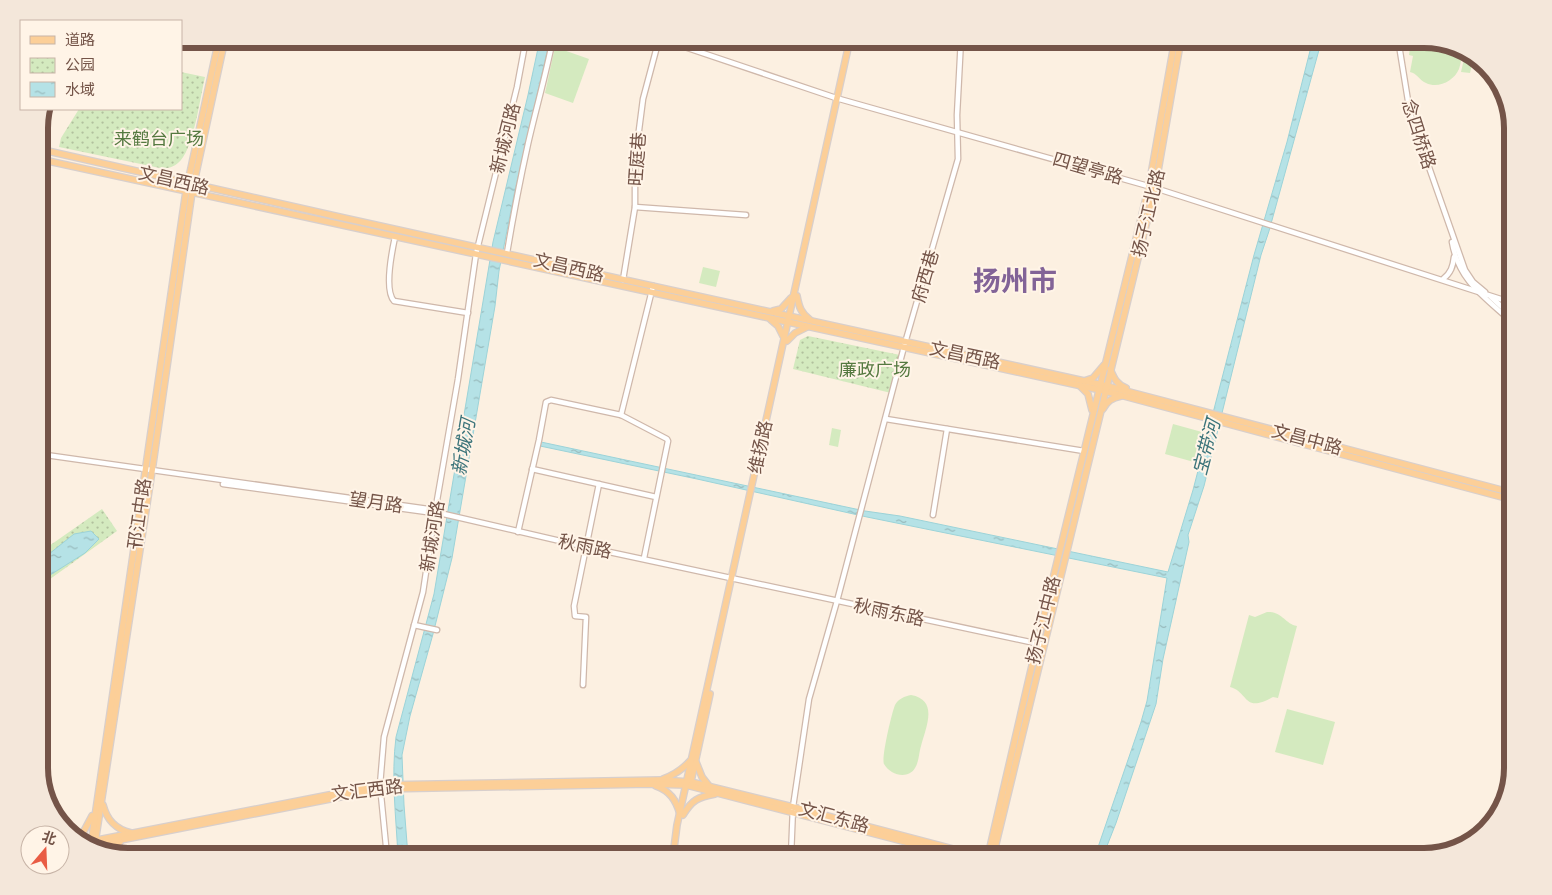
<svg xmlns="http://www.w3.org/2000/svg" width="1552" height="895" font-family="'Archivo Narrow','Noto Sans SC',sans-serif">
	<defs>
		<pattern id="park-dots" width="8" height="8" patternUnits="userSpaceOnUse" patternTransform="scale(1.25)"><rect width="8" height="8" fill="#d4eabf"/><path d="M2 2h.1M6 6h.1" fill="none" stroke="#b1c09d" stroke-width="1.8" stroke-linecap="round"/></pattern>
		<pattern id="water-ripples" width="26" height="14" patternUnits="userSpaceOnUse" patternTransform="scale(1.25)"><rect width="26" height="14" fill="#b5e2e6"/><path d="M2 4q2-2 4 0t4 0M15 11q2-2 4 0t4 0" fill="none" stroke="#98babc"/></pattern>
	</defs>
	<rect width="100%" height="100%" fill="#fcf0e1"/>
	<g fill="#d4eabf">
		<path d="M1411,39H1424L1463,49C1462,55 1461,63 1459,69C1454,81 1438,89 1426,83C1419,80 1417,73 1410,72L1413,56L1409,55Z"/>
		<polygon points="555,47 589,59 573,103 545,93"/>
		<polygon points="1466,50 1474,55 1470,73 1461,72"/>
		<polygon points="703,267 720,271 716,287 699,283"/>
		<polygon points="1173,424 1202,432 1194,462 1165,454"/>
		<polygon points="832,428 841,430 838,447 829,445"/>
		<path d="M1267,612C1282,611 1285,624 1297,626L1278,698L1273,697C1243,714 1249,692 1230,687L1249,615L1255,617Z"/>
		<path d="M911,695C939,700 926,727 921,746C919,752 919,762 915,768C908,780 890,775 884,764C881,758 892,712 895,705C898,699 905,696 911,695Z"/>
		<polygon points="1287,709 1335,722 1323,765 1275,752"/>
	</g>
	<g fill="url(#park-dots)">
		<path d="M181,72L205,77C200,98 194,145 181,160C175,167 168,169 160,168L59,147L61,138L79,109H181Z"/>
		<polygon points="808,336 900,355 891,393 793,369 800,340"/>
		<polygon points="102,509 117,531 39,587 39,553"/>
	</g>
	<g fill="url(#water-ripples)" stroke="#9cd3d8">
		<path d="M540,39H550L514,195L499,271L495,306L452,558L433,634L410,716L402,755L404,805L408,856H398C396,817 391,776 396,737L434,594L493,242L528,95Z"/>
		<polygon points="1313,39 1322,39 1269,231 1261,255 1204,486 1188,535 1189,542 1163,659 1156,704 1116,823 1103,856 1095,856 1141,722 1147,701 1167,578 867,517 697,479 540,446 541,442 865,511 900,516 1168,572 1193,490 1254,255 1287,142"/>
		<polygon points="91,531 99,539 85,553 39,582 39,562 74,534"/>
	</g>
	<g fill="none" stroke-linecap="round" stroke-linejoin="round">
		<g stroke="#cfb8ab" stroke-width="7">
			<g id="minor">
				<polyline points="661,39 836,98 1155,188 1513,303"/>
				<polyline points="1398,39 1410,113 1465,270 1473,282 1485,292"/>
				<polyline points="635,207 746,215"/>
				<path d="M395,237C392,251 384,290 394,301L468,313"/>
				<path d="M1452,242C1459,282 1485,297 1513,323"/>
				<path d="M507,253C513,217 520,180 528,144C536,109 546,74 553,39"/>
				<path d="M1443,279C1451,273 1453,266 1454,257"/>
				<polyline points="623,280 635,207 635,161 643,99 659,39"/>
				<polyline points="1491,297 1513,317"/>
				<polyline points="621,415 653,286"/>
				<polyline points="886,419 1084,451"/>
				<polyline points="39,454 428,509 435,512 586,547 1044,645"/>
				<polyline points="532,469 656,497"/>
				<polyline points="223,484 434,513"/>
				<polyline points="933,515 947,429"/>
				<polyline points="518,532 539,440 546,402 551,400 621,415 667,439 668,441 644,558"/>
				<polyline points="414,625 437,630"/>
				<polyline points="583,685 586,617 575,616 574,606 599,484"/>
				<polyline points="1501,812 1513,750"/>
				<polyline points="387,856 380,785 384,737 423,592 435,512 458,379 476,254 517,87 526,39"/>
				<polyline points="791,856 793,807 809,699 837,601 905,343 958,159 957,115 961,39"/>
				<polyline points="918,856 920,845"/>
			</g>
		</g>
		<g stroke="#d8cfcc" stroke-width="8">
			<g id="major">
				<polyline points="39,149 344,218 1107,386 1513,493"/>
				<polyline points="39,159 1105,391 1513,500"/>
				<path d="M797,296C799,307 801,313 810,320"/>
				<polyline points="773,311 781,309 791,298"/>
				<polyline points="771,320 778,326 783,336"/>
				<polyline points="787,341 795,333 807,327"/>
				<path d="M1110,369C1114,378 1116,384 1126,388"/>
				<polyline points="1084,381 1093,378 1104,365"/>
				<polyline points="1081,387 1088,394 1092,410"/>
				<path d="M1103,409C1107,401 1112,398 1121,396"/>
				<polyline points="696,762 702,777 709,786"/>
				<path d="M663,779C674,775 682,770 690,761"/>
				<path d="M656,786C670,791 676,800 680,814"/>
				<polyline points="690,786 710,694"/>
				<path d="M103,805C107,820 115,829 131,833"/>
				<path d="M683,815C692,800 698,797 715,794"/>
				<polyline points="77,838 84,831 92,816"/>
				<polyline points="82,843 380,785 660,780 691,782 793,807 980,856"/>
				<polyline points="95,843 152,471 192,192 225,39"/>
				<polyline points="91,844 186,191 219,39"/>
				<polyline points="90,846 381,789 649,784 686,785 960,856"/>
				<polyline points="108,851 120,842"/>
				<polyline points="673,856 677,825 850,39"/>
				<polyline points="988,856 1037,644 1149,186 1175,39"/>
				<polyline points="993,856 1155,188 1181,39"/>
			</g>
		</g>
		<use href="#minor" stroke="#fff" stroke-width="4.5"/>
		<use href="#major" stroke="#fccf98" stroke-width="5.5"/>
	</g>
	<g text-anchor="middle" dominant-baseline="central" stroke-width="4" stroke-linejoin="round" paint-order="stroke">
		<g font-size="18" fill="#745448" stroke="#fff4e7">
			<text transform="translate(1419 134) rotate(72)">念四桥路</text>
			<text transform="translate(505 138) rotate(-76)">新城河路</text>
			<text transform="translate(637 159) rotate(-86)">旺庭巷</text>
			<text transform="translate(1088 168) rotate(16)">四望亭路</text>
			<text transform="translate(174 180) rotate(13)">文昌西路</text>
			<text transform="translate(1148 213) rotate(-77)">扬子江北路</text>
			<text transform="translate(569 267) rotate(13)">文昌西路</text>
			<text transform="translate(925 276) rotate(-74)">府西巷</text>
			<text transform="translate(965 355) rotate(12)">文昌西路</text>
			<text transform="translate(1307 439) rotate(15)">文昌中路</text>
			<text transform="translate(760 447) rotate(-78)">维扬路</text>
			<text transform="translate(376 502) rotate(8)">望月路</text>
			<text transform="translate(139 514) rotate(-82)">邗江中路</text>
			<text transform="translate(432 536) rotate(-81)">新城河路</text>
			<text transform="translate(585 546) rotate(12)">秋雨路</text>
			<text transform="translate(889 612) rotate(12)">秋雨东路</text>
			<text transform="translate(1043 620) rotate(-76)">扬子江中路</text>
			<text transform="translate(367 790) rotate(-7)">文汇西路</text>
			<text transform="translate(834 817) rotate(15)">文汇东路</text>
		</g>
		<g font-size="18" fill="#557940" stroke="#fff4e7">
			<text x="159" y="138">来鹤台广场</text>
			<text x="875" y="369">廉政广场</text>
		</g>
		<g font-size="19" font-style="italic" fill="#3c747a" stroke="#fff4e7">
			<text transform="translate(463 447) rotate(-80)">新城河</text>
			<text transform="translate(1206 447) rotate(-75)">宝带河</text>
		</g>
		<g font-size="28" font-weight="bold" fill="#826397" stroke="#fff4e7">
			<text x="1015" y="281">扬州市</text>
		</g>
	</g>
	<path d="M0 0H1552V895H0ZM128 48H1424A80 80 0 0 1 1504 128V768A80 80 0 0 1 1424 848H128A80 80 0 0 1 48 768V128A80 80 0 0 1 128 48Z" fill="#f4e7da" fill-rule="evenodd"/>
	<path fill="none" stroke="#745448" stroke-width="6" d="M128 48H1424A80 80 0 0 1 1504 128V768A80 80 0 0 1 1424 848H128A80 80 0 0 1 48 768V128A80 80 0 0 1 128 48Z"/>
	<rect x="20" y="20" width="162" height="90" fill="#fff4e7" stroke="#c7b4a7"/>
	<rect x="30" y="36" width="25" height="8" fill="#fccf98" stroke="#c7b4a7"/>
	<text x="65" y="45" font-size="15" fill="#745448">道路</text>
	<rect x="30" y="58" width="25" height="15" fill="url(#park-dots)" stroke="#c7b4a7"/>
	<text x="65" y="70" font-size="15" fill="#745448">公园</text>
	<rect x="30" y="82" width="25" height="15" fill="url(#water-ripples)" stroke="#c7b4a7"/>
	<text x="65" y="95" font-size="15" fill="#745448">水域</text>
	<g transform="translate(45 850) rotate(19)"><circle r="24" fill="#fff4e7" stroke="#c7b4a7"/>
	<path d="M0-4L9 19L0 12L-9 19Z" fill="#e95c44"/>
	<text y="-8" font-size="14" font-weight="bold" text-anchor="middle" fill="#745448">北</text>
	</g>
</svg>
